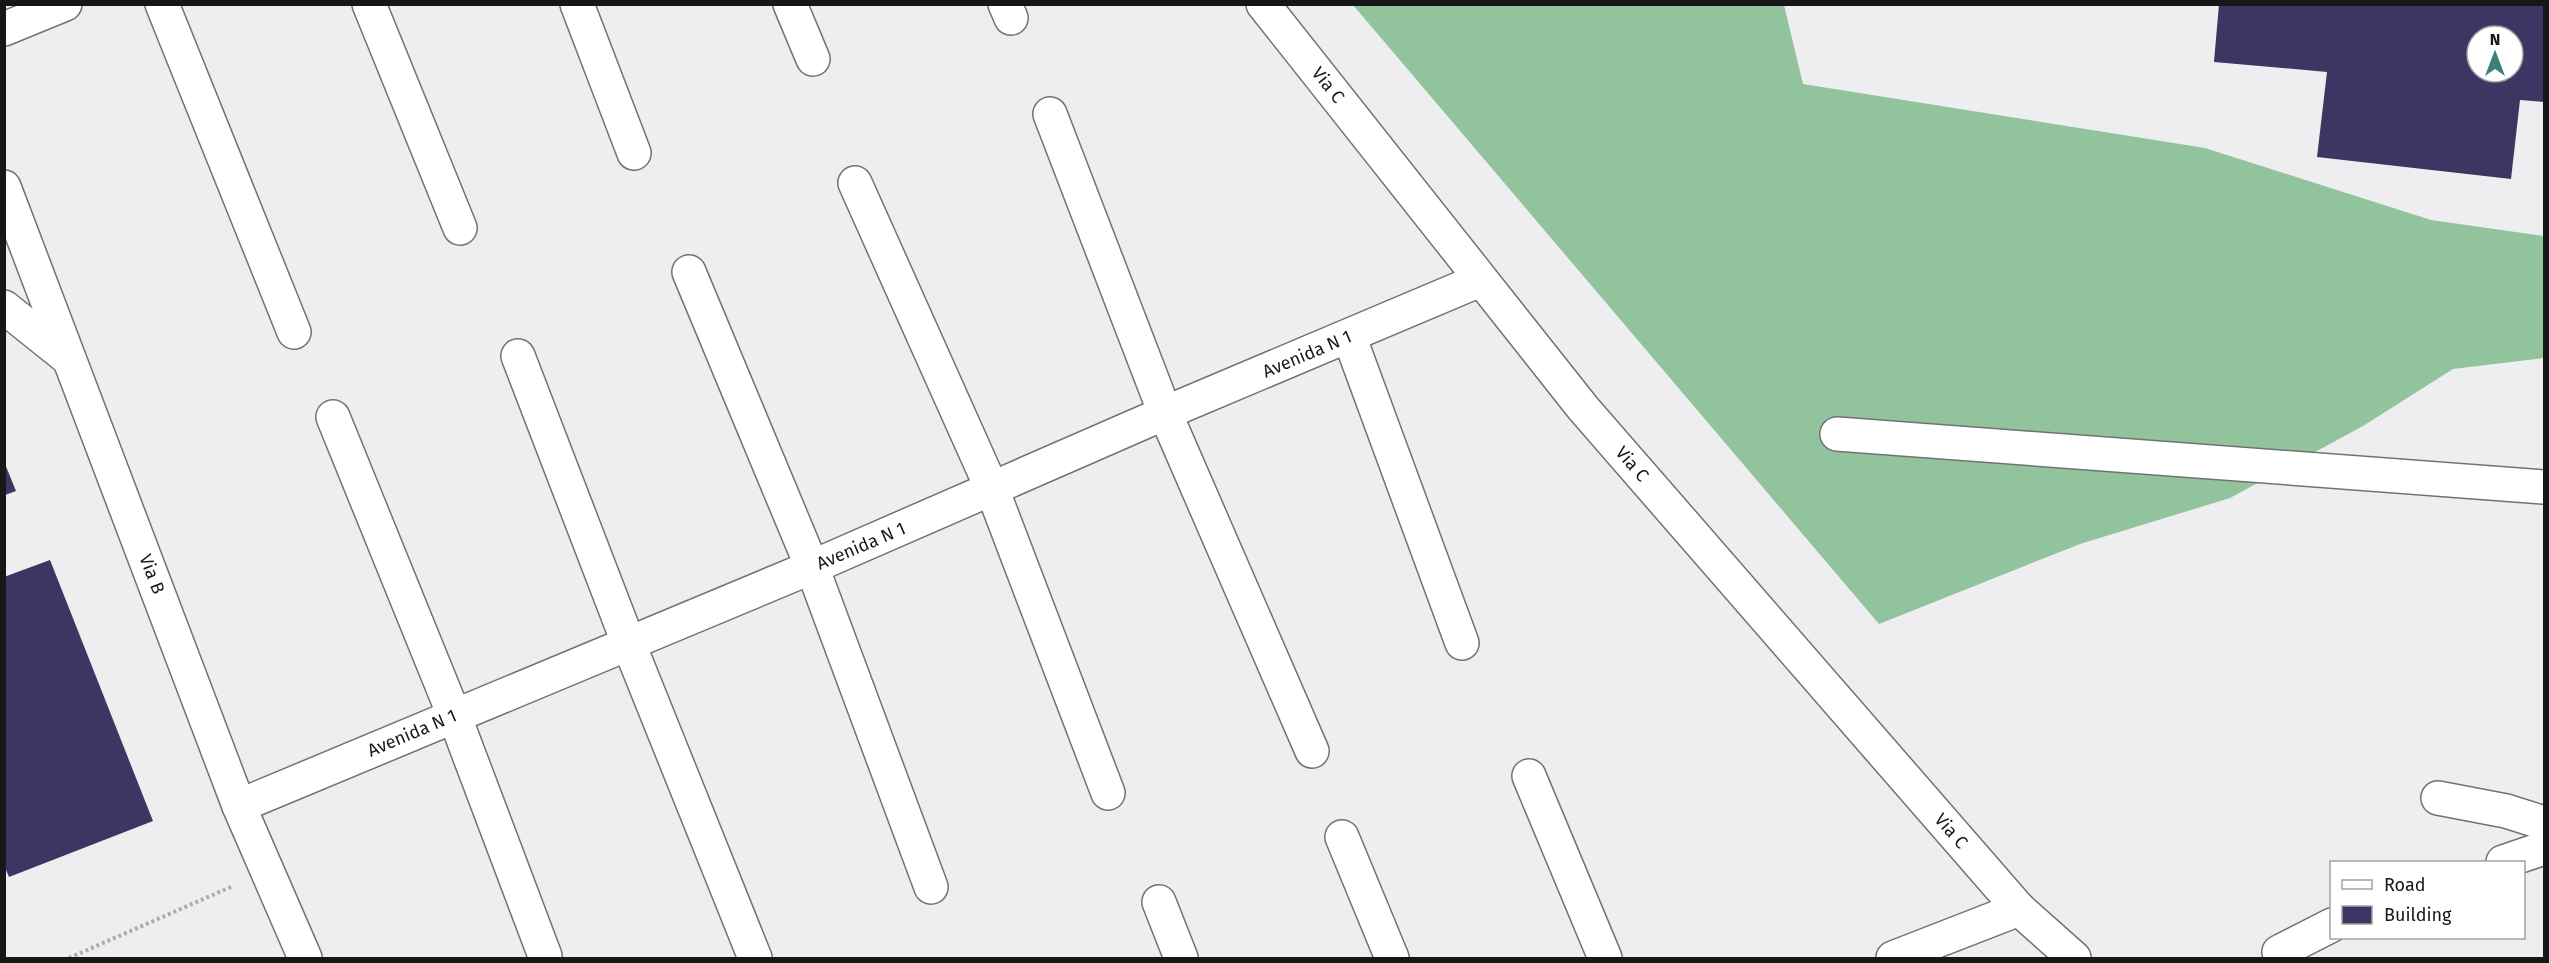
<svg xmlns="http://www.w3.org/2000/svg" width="2549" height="963" font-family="'Fira Sans',sans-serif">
	<rect width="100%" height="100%" fill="#eeeef0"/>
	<polygon fill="#91c39c" points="1353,5 1784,5 1803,84 2205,148 2431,220 2544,236 2544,358 2453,369 2363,426 2230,498 2080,544 1879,624"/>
	<g fill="#3d3662" fill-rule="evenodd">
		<path d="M2219,4H2544V102L2520,100L2511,179L2317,157L2327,72L2214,62ZM2477,36H2513V72H2477Z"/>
		<polygon points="5,464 16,491 5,495"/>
		<polygon points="50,560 153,821 9,877 4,865 4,577"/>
	</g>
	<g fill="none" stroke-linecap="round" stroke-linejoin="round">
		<g stroke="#727273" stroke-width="36">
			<g id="minor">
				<polyline points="162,4 294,332"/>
				<polyline points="369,4 460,228"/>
				<polyline points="577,4 634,153"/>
				<polyline points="790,4 813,59"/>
				<polyline points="1005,4 1011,18"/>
				<polyline points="1263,4 1583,408 2019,909 2074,958"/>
				<polyline points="4,29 65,4"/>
				<polyline points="1050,114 1165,413 1312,751"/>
				<polyline points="855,183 992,489 1108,793"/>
				<polyline points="4,187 239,806 305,958"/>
				<polyline points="689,272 812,567 931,887"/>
				<polyline points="4,307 69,359"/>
				<polyline points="1349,336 1462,643"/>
				<polyline points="518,356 628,642 755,958"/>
				<polyline points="333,417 454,715 545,956"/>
				<polyline points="1837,434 2544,487"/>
				<polyline points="1529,776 1605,958"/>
				<polyline points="2438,798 2506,811 2544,823"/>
				<polyline points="239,806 812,567 1165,413 1480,280"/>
				<polyline points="1342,837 1392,958"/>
				<polyline points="2503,862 2544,848"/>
				<polyline points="1159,902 1181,958"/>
				<polyline points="2279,952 2332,925"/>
				<polyline points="1893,958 2019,909"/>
			</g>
		</g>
		<polyline stroke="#acacae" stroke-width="4" stroke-dasharray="3 3" stroke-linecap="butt" points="69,958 233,886"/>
		<use href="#minor" stroke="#fff" stroke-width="33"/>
	</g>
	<g text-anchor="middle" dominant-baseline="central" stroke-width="6" stroke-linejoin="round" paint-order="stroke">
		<g font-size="18" fill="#171717" stroke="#fff">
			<text transform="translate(1328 85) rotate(51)">Via C</text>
			<text transform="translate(1307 354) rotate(-23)">Avenida N 1</text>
			<text transform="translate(1632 464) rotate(49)">Via C</text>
			<text transform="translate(861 546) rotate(-23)">Avenida N 1</text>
			<text transform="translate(152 574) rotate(69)">Via B</text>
			<text transform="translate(412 733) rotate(-23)">Avenida N 1</text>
			<text transform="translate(1951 831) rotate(49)">Via C</text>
		</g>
	</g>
	<rect width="2549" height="963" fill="none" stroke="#171717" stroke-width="12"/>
	<rect x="2330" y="861" width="195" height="78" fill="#ffffff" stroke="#a2a2a2" stroke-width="1.5"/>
	<rect x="2342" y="880" width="30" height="9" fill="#ffffff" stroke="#a2a2a2" stroke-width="1.5"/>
	<text x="2384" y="891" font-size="18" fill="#171717">Road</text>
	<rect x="2342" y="906" width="30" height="18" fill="#3d3662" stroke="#a2a2a2" stroke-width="1.5"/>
	<text x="2384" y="921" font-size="18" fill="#171717">Building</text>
	<g transform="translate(2495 54)"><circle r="28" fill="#ffffff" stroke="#a2a2a2" stroke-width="1.5"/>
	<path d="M0-4.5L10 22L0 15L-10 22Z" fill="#3b8076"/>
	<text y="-9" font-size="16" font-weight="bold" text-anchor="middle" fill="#171717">N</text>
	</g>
</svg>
